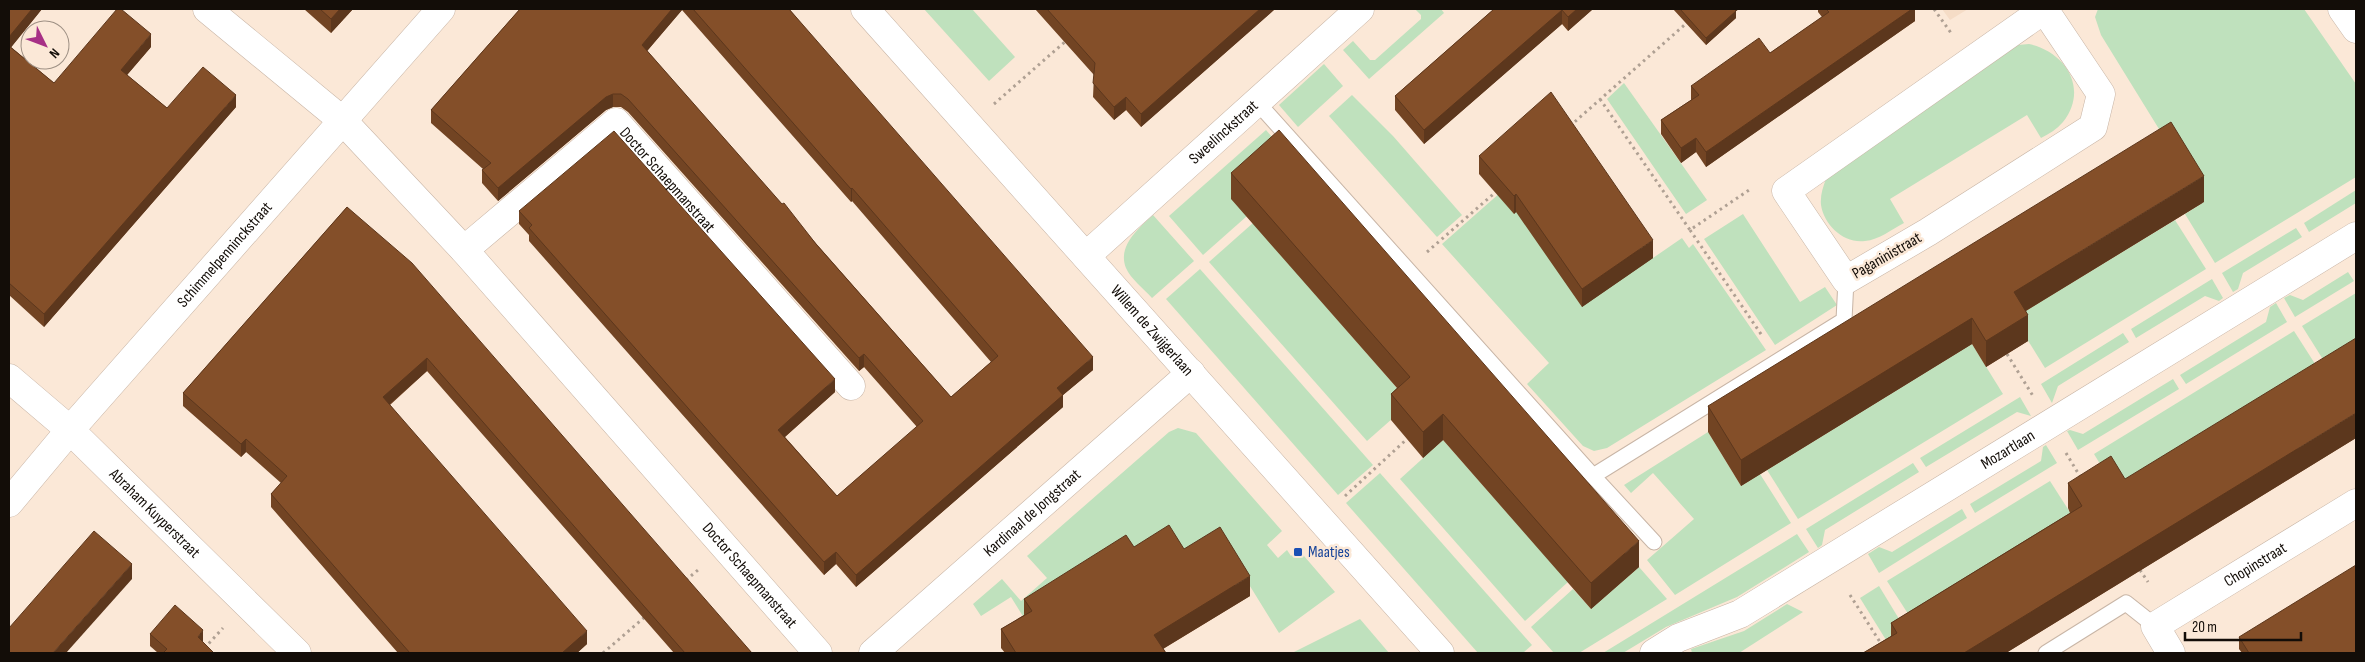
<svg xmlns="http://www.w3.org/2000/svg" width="2365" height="662" font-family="'Sofia Sans Condensed',sans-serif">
	<rect width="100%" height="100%" fill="#fbe8d7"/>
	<polygon fill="#f5dcc6" points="1942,9 1968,9 1950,20"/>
	<g fill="#bfe1bd">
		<polygon points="924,9 972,9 1015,57 989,81"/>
		<polygon points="1415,9 1441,9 1444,13 1369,79 1343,50 1353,41 1370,60 1375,60 1421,19 1421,15"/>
		<polygon points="2098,9 2304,9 2356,84 2356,177 2215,263 2185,214 2204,202 2101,35 2095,17"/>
		<path d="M2029,44C2066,52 2089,89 2063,122C2057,129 2049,134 2041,138L2027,115L1890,199L1904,223C1892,229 1879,240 1865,241C1844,244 1824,225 1821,205C1820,196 1823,187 1826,179L2018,45Z"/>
		<polygon points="1324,64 1343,86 1298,127 1279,105"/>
		<polygon points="1624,83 1707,200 1686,214 1607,99"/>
		<polygon points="1352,95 1393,136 1462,215 1437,237 1329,116"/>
		<polygon points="1266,130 1285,152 1247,216 1203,255 1169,216"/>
		<polygon points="1534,163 1653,258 1682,238 1689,248 1693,244 1766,350 1607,448 1594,451 1583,446 1527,384 1549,363 1442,244"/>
		<polygon points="2356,190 2356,203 2309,232 2304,223"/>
		<polygon points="1743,214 1800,302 1825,287 1837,305 1775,345 1704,239"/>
		<path d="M1153,215L1194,261L1152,298C1144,289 1130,278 1126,268C1117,246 1139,228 1153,215Z"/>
		<polygon points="2175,220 2206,269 2045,368 2014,318"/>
		<polygon points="1253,223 1410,403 1367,441 1209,262"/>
		<polygon points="2296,228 2302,237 2243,273 2238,289 2233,292 2222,273"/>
		<polygon points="1200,269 1373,465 1338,495 1166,299"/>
		<polygon points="2348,272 2354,281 2295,317 2284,298 2290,295 2303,300"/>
		<polygon points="2212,279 2223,298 2219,301 2205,296 2136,338 2131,329"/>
		<polygon points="2356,293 2356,364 2334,377 2302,326"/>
		<polygon points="2276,303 2287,322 2186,384 2180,375 2266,322 2270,307"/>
		<polygon points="2294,331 2326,381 2125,505 2094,454"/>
		<polygon points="2123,333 2129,342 2058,386 2052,403 2041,384"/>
		<polygon points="1972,344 2003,394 1798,519 1767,470"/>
		<polygon points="2173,379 2179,389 2078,450 2067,431 2070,430 2083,434"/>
		<polygon points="2020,397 2031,416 2017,412 1926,467 1920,458"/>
		<polygon points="1178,428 1196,433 1282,531 1267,545 1278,558 1287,550 1291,556 1298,549 1335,592 1279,633 1224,544 1024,618 1011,597 981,616 973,604 1002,579 1021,601 1047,578 1027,556 1169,432"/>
		<polygon points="1708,432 1741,486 1760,474 1791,523 1675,595 1647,560 1694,519 1653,473 1631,493 1624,485"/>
		<polygon points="1443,440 1568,582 1525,621 1400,479"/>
		<polygon points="2046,445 2057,463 1975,513 1970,504 2041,461 2043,447"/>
		<polygon points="1913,463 1919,472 1825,530 1822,545 1818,548 1806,529"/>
		<polygon points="1380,473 1532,645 1523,653 1478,653 1346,503"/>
		<polygon points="2050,481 2082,531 1919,631 1887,581"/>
		<polygon points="1962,509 1967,518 1879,573 1868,554 1879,547 1892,552"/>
		<polygon points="1797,534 1809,552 1737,597 1666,627 1623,653 1603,653"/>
		<polygon points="1639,567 1667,599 1579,653 1554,653 1531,627 1573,589 1591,609"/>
		<polygon points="1879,586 1910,637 1891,648 1860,598"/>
		<polygon points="1787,604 1803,612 1739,653 1692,653 1691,649 1744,631"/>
		<polygon points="1360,619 1389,653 1292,653"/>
	</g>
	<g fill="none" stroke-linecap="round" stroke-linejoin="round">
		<g stroke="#c8b5a6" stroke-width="17">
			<g id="service">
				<polyline points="1257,102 1593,476"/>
				<polyline points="1654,542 1593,476 1844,320 1846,280"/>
				<polyline points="2046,653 2126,603 2155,626"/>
			</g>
		</g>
		<g stroke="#c8b5a6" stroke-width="29">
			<g id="minor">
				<path id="s1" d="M207,9L343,121L464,250L818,653"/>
				<path id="s2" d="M865,9L1440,653"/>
				<polyline points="2044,9 2101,94 2093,127 1928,232 1846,280 1786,191 2045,9"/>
				<polyline points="2342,9 2356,29"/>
				<path id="s3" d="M464,250L616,122L851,386"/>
				<path id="s4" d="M1086,256L1360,9"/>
				<path id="s5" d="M9,378L70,430L297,653"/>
				<path id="s6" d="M9,503L70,430L441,9"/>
				<path id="s7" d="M873,653L1191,373"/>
				<path id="s8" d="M1654,653L1678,638L1740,614L2356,236"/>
				<path id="s9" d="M2171,653L2155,626L2356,503"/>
			</g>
		</g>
		<g stroke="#afa093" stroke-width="3" stroke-dasharray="2.5 4" stroke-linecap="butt">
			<polyline points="1934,9 1951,33"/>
			<polyline points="1600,99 1690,230 1752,188"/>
			<polyline points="994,104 1067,40"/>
			<polyline points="1570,126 1689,21"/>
			<polyline points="1690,230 1763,337"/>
			<polyline points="1427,252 1498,190"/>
			<polyline points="2007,354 2033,396"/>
			<polyline points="2066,453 2081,478"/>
			<polyline points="1345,496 1407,439"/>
			<polyline points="2140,570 2148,582"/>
			<polyline points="686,580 698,570"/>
			<polyline points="1850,595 1887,653"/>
			<polyline points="200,653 223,628"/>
			<polyline points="603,653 646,616"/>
		</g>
		<use href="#service" stroke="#fff" stroke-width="15"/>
		<use href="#minor" stroke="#fff" stroke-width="28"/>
	</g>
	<g fill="#724423" fill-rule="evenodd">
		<polygon points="9,9 42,9 11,47 54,83 151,47 127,75 167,108 236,107 44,327 9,295"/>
		<polygon points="304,9 353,9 331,33"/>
		<path d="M520,9H789L1093,370L1063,395V407L856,587L836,564L824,575L529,241V235L519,224V211L835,392L785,437L837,496L917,427L864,367L859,371L628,112L621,107H613L606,110L498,201L482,183V170L483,169L431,123V110ZM682,10L851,202L852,201L991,362L951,397L647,51Z"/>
		<polygon points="1035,9 1275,9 1141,127 1126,110 1114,120 1093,97 1094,75"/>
		<polygon points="1494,9 1593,9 1568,31 1562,24 1424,144 1395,110 1395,96"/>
		<polygon points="1673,9 1739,9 1736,11 1736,18 1706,45"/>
		<polygon points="1818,9 1915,9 1915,21 1706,167 1696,152 1681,163 1661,134 1661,120 1691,100 1691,86 1770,53 1822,17 1818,12"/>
		<polygon points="1479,156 1653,258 1582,307 1516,212 1514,214 1479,174"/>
		<polygon points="1231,173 1639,567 1591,609 1443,440 1423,458 1391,420 1391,394 1397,388 1231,199"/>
		<polygon points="2204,202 2026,311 2028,341 1986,367 1972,344 1741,486 1708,432 1708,406"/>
		<polygon points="347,207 752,653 674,653 427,371 390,405 587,644 577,653 398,653 271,507 271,494 281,483 246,452 241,457 183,406 183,393"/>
		<polygon points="2356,438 2006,653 1863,653 1891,636 1891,623 2070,513 2068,508 2068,483 2125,479"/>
		<polygon points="1134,547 1184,549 1250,596 1163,649 1166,653 1005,653 1001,648 1001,629 1024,615 1024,599"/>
		<polygon points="150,634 203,642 214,653 158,653 150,646"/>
		<polygon points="2239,637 2356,653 2242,653 2239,649"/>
	</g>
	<g fill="#5c371d">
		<polygon points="32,9 42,9 9,50 9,37"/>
		<polygon points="340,9 353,9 331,33 331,19"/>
		<polygon points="672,9 682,9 682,10 642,57 642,45"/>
		<polygon points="1260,9 1275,9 1141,127 1141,114"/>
		<polygon points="1577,9 1593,9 1568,31 1568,17"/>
		<polygon points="1733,9 1739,9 1736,11 1736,18 1706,45 1706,38"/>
		<polygon points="1912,9 1915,9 1915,21 1706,167 1706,152"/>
		<polygon points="1562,10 1562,24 1424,144 1424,130"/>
		<polygon points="151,34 151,47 121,82 121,70"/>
		<polygon points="613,94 613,107 606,110 498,201 498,188 606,97"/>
		<polygon points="236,95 236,107 44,327 44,314"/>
		<polygon points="1126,97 1126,110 1114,120 1114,107"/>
		<polygon points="1696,138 1696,152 1681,163 1681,148"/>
		<polygon points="2204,176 2204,202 2014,318 2014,292"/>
		<polygon points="852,188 852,201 851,202 851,189"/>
		<polygon points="1516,194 1516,212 1514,214 1514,196"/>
		<polygon points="1653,240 1653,258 1582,307 1582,289"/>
		<polygon points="2028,315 2028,341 1986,367 1986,341"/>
		<polygon points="1972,318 1972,344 1741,486 1741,460"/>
		<polygon points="864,354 864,367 859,371 859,358"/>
		<polygon points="1093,357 1093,370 1063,395 1063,407 856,587 856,575 1057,388"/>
		<polygon points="427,358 427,371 383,410 383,397"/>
		<polygon points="835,379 835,392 778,443 778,430"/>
		<polygon points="2356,413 2356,438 2006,653 1964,653"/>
		<polygon points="1443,414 1443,440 1423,458 1423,432"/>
		<polygon points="246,439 246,452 241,457 241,444"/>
		<polygon points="1639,541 1639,567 1591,609 1591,583"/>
		<polygon points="836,552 836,564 824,575 824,562"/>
		<polygon points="132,564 132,579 66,653 53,653"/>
		<polygon points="1250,576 1250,596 1156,653 1154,635"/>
		<polygon points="203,630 203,642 198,637"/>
		<polygon points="587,631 587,644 577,653 562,653"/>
	</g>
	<g fill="#844f29" stroke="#5c371d">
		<polygon points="9,9 32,9 9,37"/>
		<polygon points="117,9 121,9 151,34 121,70 167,108 203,67 236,95 44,314 9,283 9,46 54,83"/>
		<polygon points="320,9 340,9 331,19"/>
		<polygon points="520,9 672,9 642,45 782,204 784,203 816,244 951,397 998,356 852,188 851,189 693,9 789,9 1093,357 1057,388 1063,395 856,575 836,552 824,562 529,228 532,225 519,211 614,131 835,379 778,430 837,496 923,421 864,354 859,358 628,99 621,94 613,94 606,97 498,188 482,170 491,163 431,110"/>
		<polygon points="1047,9 1260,9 1141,114 1126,97 1114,107 1093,83 1095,63"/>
		<polygon points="1494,9 1577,9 1568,17 1562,10 1424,130 1395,96"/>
		<polygon points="1680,9 1735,9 1736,11 1706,38"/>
		<polygon points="1826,9 1912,9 1706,152 1696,138 1681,148 1661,120 1699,95 1691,86 1759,38 1770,53 1829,12"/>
		<polygon points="1551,92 1653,240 1582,289 1516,194 1514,196 1479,156"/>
		<polygon points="2171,122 2204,176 2014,292 2028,315 1986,341 1972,318 1741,460 1708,406"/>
		<polygon points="1279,130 1639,541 1591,583 1443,414 1423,432 1391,394 1410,377 1231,173"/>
		<polygon points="347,207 412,263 752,653 685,653 427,358 383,397 587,631 562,653 410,653 271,494 287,476 246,439 241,444 183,393"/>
		<polygon points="2356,338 2356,413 1964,653 1863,653 1897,633 1891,623 2082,506 2068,483 2111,456 2125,479"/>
		<polygon points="1169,525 1184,549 1220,527 1250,576 1154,635 1166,653 1016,653 1001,629 1032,611 1024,599 1126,535 1134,547"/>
		<polygon points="94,531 132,564 53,653 9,653 9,628"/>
		<polygon points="2356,565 2356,653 2249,653 2239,637"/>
		<polygon points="175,605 203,630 198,637 214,653 163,653 167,649 150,634"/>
	</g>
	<rect fill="#1a4fb4" stroke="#fbe8d7" stroke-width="2" x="1293" y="547" width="10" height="10" rx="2.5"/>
	<g text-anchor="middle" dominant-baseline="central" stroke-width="5" stroke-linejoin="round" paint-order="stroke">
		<g font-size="16" fill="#130d08" stroke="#fbe8d7">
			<text stroke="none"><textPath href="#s4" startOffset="185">Sweelinckstraat</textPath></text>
			<text stroke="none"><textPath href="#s3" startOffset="276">Doctor Schaepmanstraat</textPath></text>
			<text stroke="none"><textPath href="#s6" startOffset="329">Schimmelpenninckstraat</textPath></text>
			<text transform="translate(1887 256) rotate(-30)">Paganinistraat</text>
			<text stroke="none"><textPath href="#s2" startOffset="431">Willem de Zwijgerlaan</textPath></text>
			<text stroke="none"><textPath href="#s8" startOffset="409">Mozartlaan</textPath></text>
			<text stroke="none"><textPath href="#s5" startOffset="199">Abraham Kuyperstraat</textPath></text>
			<text stroke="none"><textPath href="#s7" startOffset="212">Kardinaal de Jongstraat</textPath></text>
			<text stroke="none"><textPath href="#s9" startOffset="149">Chopinstraat</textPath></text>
			<text stroke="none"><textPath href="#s1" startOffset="786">Doctor Schaepmanstraat</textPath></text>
		</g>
		<g font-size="16" fill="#164399" stroke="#fbe8d7" text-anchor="start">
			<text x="1308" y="552">Maatjes</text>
		</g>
	</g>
	<rect width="2365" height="662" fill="none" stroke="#130d08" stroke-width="20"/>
	<g transform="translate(45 45) rotate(132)"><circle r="24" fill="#fbe8d7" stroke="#9e9084"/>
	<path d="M0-4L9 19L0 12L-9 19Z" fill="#a73086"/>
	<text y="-8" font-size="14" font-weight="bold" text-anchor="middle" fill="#130d08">N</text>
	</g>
	<path d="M2185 632v8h116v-8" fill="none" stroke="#130d08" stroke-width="2.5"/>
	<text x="2192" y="632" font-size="15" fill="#130d08" stroke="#fbe8d7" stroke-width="4" paint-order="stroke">20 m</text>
</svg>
